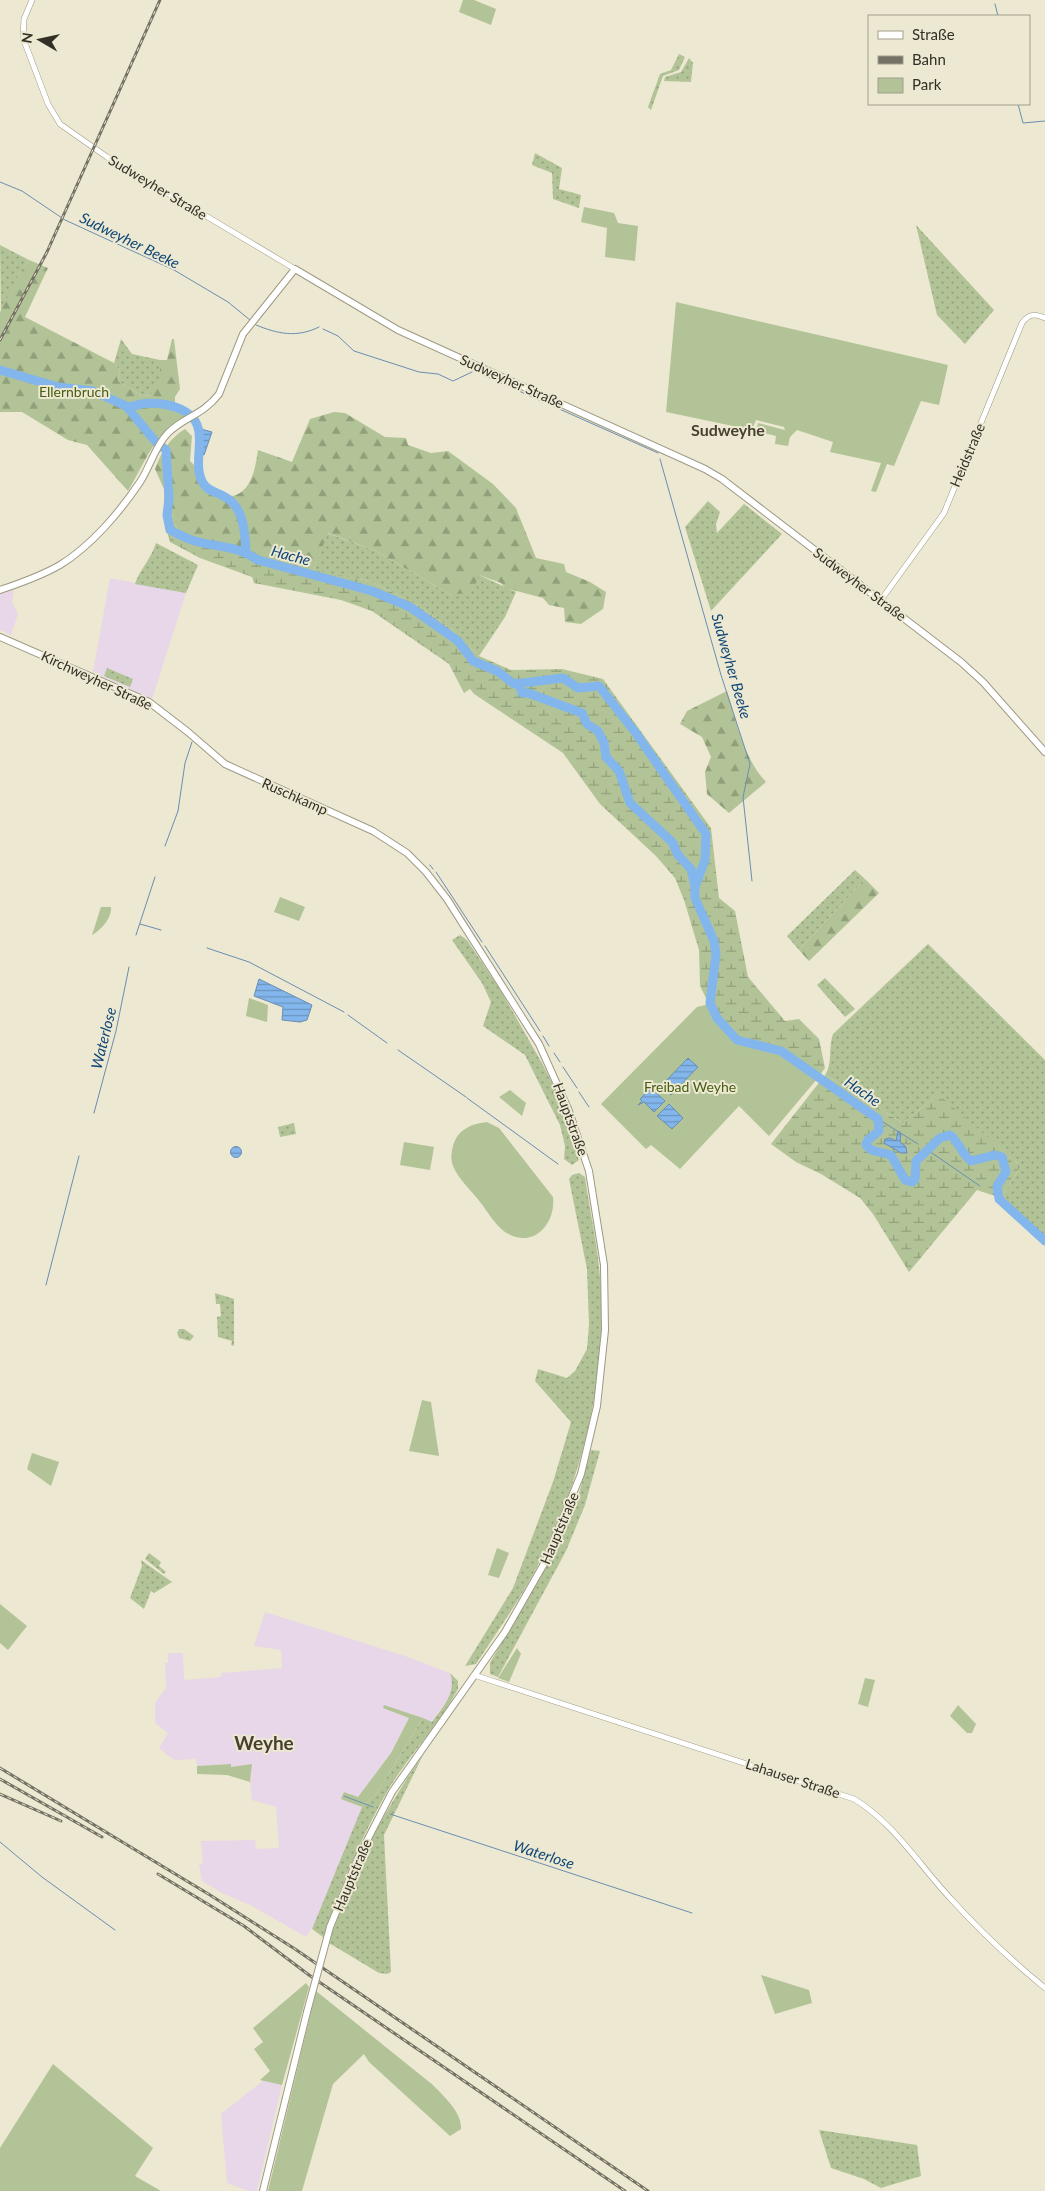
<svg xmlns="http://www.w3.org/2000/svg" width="1045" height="2191" font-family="Lato,sans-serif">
	<defs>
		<pattern id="grass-dots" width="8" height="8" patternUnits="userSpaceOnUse" patternTransform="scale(1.25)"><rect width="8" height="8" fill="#b2c497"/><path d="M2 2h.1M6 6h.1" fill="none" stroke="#91a07b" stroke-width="1.8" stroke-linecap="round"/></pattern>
		<pattern id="forest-firs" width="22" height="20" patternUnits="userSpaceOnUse" patternTransform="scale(1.25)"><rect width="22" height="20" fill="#b2c497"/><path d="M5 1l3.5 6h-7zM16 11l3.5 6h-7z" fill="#91a07b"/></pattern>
		<pattern id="wetland-marsh" width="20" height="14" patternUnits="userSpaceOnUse" patternTransform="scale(1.25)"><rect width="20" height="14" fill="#b2c497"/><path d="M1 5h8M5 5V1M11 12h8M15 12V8" fill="none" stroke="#91a07b"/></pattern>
		<pattern id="water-rules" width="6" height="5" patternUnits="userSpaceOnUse" patternTransform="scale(1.25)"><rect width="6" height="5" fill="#82b6ec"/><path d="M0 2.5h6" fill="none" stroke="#6b94bf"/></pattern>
	</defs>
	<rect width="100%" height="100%" fill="#ede8d1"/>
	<g fill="#e8d7e9">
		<polygon points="110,578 186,593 152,699 93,672"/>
		<polygon points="14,590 12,602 18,614 11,635 0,630 0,594"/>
		<polygon points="265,1612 405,1656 450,1673 452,1678 453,1689 447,1702 431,1722 411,1714 391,1753 358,1797 344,1792 342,1799 362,1807 316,1922 306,1937 252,1906 222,1893 202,1881 199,1864 203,1863 201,1841 255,1840 256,1849 279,1848 276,1807 252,1800 250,1782 252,1773 231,1767 231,1764 197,1766 196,1759 175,1760 167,1755 159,1748 168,1733 155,1723 155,1703 166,1688 165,1663 168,1663 168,1653 183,1653 184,1680 221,1677 221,1673 282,1668 281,1650 254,1646"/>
		<polygon points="264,2080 282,2085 257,2191 249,2191 227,2183 221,2114"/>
	</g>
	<g fill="url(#grass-dots)">
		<polygon points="679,54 685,57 679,70 663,76 651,110 648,107 660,74 671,70"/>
		<polygon points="689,58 693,63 691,82 664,81 665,77 681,72"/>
		<polygon points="535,153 562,168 559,189 581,195 579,208 553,199 552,173 532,165"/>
		<polygon points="916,225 994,310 965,344 937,315"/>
		<polygon points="0,245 29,260 21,271 1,312"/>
		<polygon points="121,339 132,354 160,360 160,383 152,395 142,396 118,381 120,371 114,363"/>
		<polygon points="708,501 720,512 716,524 717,533 744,504 782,534 711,611 685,527"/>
		<polygon points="327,533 374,550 451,595 479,575 516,592 505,617 479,656 450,628 419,606 370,581 313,571"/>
		<path d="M156,543L198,565L186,593L135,584C140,569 151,559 156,543Z"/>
		<polygon points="107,668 133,679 130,687 104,676"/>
		<polygon points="855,870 865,879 799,950 787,936"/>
		<polygon points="460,935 467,940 501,991 543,1065 556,1091 579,1160 572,1165 564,1159 565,1146 560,1125 525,1055 483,1026 491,1002 482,983 452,940"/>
		<path d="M928,944L1045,1060V1237L1001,1198L1021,1166L937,1095L903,1123L825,1075C833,1064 828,1048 833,1034Z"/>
		<polygon points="825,978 855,1009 845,1017 817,985"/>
		<polygon points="294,1123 296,1134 280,1137 278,1127"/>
		<path d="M579,1173L585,1177C589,1206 596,1237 599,1267C610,1368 584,1477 537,1567C519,1601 497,1632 476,1664L465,1666L513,1588L553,1482L571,1422L535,1381L538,1369L567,1378L575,1371L587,1349L589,1324L587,1269L569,1179L572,1175Z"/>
		<polygon points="215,1293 234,1299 234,1346 231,1345 232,1341 218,1337 217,1317 221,1316 220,1304 216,1304"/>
		<polygon points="179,1329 184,1329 194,1336 190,1341 179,1338 177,1333"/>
		<polygon points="591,1450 600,1451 585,1505 566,1551 498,1677 490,1674 490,1663 562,1536 578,1497"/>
		<polygon points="149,1553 161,1562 159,1566 166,1572 164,1574 145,1559"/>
		<polygon points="141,1560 172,1582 154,1593 151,1591 144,1609 130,1598 142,1566"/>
		<path d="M450,1673L458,1681V1689C439,1725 409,1755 388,1790C361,1837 341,1886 323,1937L312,1929L362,1807L377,1793L423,1718L432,1722C443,1707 457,1693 450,1673Z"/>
		<path d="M423,1755L384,1835L391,1972L387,1974L379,1973L329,1943C350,1875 382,1813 423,1755Z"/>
		<polygon points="819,2130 917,2145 921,2176 881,2188 864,2179 831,2168"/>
	</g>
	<g fill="url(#forest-firs)">
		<path d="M29,260L48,268L25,317L114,363L120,371L118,381L142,396L152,395V385L160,382V360H167L172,339H174L180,389L175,397V410L187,416C156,429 145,463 128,491L87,445L68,440L22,412H0V312L21,271Z"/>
		<path d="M334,412L345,413L385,437L406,438L408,445L431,453L448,451L493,484L516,508L536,558L564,564L566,572L590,582L606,592L603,609L581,624L565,622L564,608L549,605L543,598L505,588L501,583L479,575L472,592L451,595L374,550L328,533L313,571L271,562L232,546L195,540L181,534L174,523L171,509L164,518V489L155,469C162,451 169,439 185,429L192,436L190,461C201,470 197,481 204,488C209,493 215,494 222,496C250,500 255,471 258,450L292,462L310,419Z"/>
		<path d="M727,691C737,723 743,757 766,782L729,813L707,794L705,772L711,757L702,737L680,724L687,711Z"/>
		<polygon points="865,879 879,893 809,961 799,950"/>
	</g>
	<g fill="url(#wetland-marsh)">
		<polygon points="171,509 174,523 181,534 195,540 232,546 271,562 370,581 419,606 450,628 479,656 511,670 562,669 603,679 711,828 719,898 735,911 748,977 785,1021 799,1019 819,1039 825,1068 817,1079 779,1053 736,1042 729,1037 716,1018 700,986 699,950 684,900 675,878 656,856 600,804 563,753 474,694 470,689 464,693 449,664 372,611 341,600 254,583 252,577 200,558 170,542 164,518"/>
		<polygon points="825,1075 903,1123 938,1094 1021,1166 1001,1198 977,1190 909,1272 873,1214 860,1198 821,1174 796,1162 771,1144"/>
	</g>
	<g fill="#b2c497">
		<polygon points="463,0 474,0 496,9 491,25 459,12"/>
		<polygon points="584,207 614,213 618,223 638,226 635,261 605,257 607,228 581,222"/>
		<polygon points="676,302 948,365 939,405 921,401 894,466 887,464 876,492 871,491 881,463 830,452 833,442 797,430 790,437 788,446 775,444 776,436 756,431 758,423 785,430 784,427 756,420 752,430 666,412"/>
		<polygon points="280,897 305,907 299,921 274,912"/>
		<path d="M101,907H111C112,918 101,930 92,935Z"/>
		<polygon points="249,998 268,1005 267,1022 246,1016"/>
		<path d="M709,1004C732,1052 736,1036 778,1052C791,1057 805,1071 817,1079L769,1136L739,1106L680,1169L651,1145L646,1149L601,1104L697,1007Z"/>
		<polygon points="510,1090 526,1103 522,1116 499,1097"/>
		<path d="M487,1122L499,1128L553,1197C556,1225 532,1250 505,1232C495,1225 488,1212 480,1202C472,1191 458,1179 453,1166C451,1161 451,1155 452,1151C455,1131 469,1124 487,1122Z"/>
		<polygon points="404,1142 434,1147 430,1170 400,1165"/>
		<polygon points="422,1400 431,1402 439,1456 409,1451"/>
		<polygon points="32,1453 59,1462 51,1486 27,1469"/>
		<polygon points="497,1548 509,1553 499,1578 488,1575"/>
		<polygon points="0,1604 27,1626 8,1650 0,1643"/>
		<polygon points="517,1648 521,1654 509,1682 498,1678"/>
		<polygon points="865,1678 875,1680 868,1707 858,1704"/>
		<polygon points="384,1705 423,1718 377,1793 362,1807 341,1799 344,1792 358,1797 391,1753 409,1718 383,1708"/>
		<polygon points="958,1705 976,1724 972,1733 967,1733 950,1716"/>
		<polygon points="231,1764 231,1767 252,1764 250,1782 227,1775 197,1774 197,1766"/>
		<polygon points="761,1975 809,1990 812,2003 775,2014"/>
		<polygon points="306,1983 309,1987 282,2085 260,2080 270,2071 254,2049 263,2042 253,2028"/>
		<path d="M316,1991L433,2085C444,2097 462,2112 461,2129L450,2136L369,2062L364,2054L333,2084L302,2191H268Z"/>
		<polygon points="53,2064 153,2148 135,2176 161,2191 0,2191 0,2148"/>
	</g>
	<g fill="url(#water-rules)" stroke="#6a8eb1">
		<polygon points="197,428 212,432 204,455 198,453"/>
		<polygon points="259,979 312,1005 307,1020 300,1022 282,1020 283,1007 254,996"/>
		<polygon points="688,1058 698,1067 671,1095 662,1085"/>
		<polygon points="651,1088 665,1101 654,1112 644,1102 638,1105 642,1101 640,1099"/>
		<polygon points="669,1104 683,1118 672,1129 657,1116"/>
		<polygon points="898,1131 901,1133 900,1142 906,1147 907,1153 901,1153 884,1143 885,1139 890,1138 896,1141"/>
		<circle cx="236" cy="1152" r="5.5"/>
	</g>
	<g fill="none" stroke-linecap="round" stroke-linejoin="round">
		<g stroke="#6a8eb1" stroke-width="1">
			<polyline points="995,4 998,16"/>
			<polyline points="1018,104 1023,123 1045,121"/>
			<polyline points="0,182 22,191 65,220 174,270 228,302 250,320"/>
			<path d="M256,325C278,334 297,338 319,327"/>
			<polyline points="323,329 338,336 354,351 419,372 438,374 453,381 472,372"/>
			<polyline points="483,375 658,453"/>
			<polyline points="660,459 721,675 750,764 743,797 752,881"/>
			<polyline points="165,846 178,811 185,763 192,742"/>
			<polyline points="430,865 433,869"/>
			<polyline points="436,872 482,942"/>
			<polyline points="140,924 161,930"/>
			<polyline points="136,935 155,877"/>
			<polyline points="485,946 540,1031"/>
			<polyline points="207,948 249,962 344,1012"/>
			<polyline points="348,1015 387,1043"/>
			<polyline points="543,1036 549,1046"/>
			<polyline points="398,1050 466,1097"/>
			<polyline points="554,1053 560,1062"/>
			<polyline points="563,1067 577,1088"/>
			<polyline points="579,1092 589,1107"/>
			<polyline points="467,1098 558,1164"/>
			<polyline points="94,1113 116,1031 129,967"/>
			<polyline points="878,1119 918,1144"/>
			<polyline points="929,1151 980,1186"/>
			<polyline points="993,1194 999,1199"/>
			<polyline points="46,1285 79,1156"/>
			<polyline points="344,1796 373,1807"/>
			<polyline points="390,1814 692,1913"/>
			<polyline points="0,1842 42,1877 115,1930"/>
		</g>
		<g stroke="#82b6ec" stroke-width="9">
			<path d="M0,370L58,387L93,391L126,406L155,441L166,450L169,498L167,515L170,530C178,534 187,539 195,541C220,548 236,545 258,560L372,591L410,607L458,641L473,661L497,671L514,684L563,678L578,688L599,686L635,732L706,834L705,860L695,887V898L714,941L716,954L710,1003L717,1018L737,1040L781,1051L878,1119L879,1131L868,1140L866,1145L871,1150L891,1155L905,1180L912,1182L915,1179L916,1161L940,1138L950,1135C960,1143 961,1153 971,1161L995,1155L1002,1157L1006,1172L997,1186L999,1199L1045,1241"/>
			<path d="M126,406C133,408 135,405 141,404C155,402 173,404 186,412C212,428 190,461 203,483C208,492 218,492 225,497C244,507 245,533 246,552"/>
			<polyline points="519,684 522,693 528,693 582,713 587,724 598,731 604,743 606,757 619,771 630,803 672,842 678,855 691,869 695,886"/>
		</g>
		<g stroke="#9f9a85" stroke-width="6">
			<g id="minor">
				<polyline points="32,0 24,19 23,38 48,104 60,124 107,157 295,269"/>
				<path d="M881,600L944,513L1022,323C1028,314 1035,313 1045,318"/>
				<path d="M474,1675L854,1799C894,1823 919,1865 951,1899C980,1931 1012,1961 1045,1988"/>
			</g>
		</g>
		<g stroke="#9f9a85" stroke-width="8">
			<g id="major">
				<path d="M0,590C21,583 41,576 60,565C91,546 120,512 140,482C150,467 155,446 168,433C184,417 203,415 219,394L243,334L295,269L398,330L705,469L722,479L961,662L983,682L1045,752"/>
				<polyline points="0,637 149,702 188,732 225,764 373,831 407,853 426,872 447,899 539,1044 569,1111 589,1171 604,1265 605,1330 597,1406 581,1474 545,1562 505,1632 392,1792 358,1858 330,1927"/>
				<polyline points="263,2191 307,2012"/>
			</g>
		</g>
		<use href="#minor" stroke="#fff" stroke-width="5"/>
		<use href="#major" stroke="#fff" stroke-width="6"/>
		<g stroke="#757164" stroke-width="3">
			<g id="rail">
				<polyline points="0,340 47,252 160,0"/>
				<polyline points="0,1768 210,1895 295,1949 648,2191"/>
				<polyline points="0,1779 102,1837"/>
				<polyline points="0,1794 61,1821"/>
				<polyline points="158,1874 244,1926 309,1975 625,2191"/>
			</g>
		</g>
		<use href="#rail" stroke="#ede8d1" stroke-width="1" stroke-dasharray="4" stroke-linecap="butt"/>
		<g stroke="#9f9a85" stroke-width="8" stroke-linecap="butt">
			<polyline id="major-bridge" points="307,2012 330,1927"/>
		</g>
		<use href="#major-bridge" stroke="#fff" stroke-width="6"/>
	</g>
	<g text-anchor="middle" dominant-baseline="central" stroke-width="4" stroke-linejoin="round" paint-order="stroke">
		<g font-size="14" fill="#322f27" stroke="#ede8d1">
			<text transform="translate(158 187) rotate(31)">Sudweyher Straße</text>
			<text transform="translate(512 381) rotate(24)">Sudweyher Straße</text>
			<text transform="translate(967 455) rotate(-67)">Heidstraße</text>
			<text transform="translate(860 584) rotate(37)">Sudweyher Straße</text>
			<text transform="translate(97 680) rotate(25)">Kirchweyher Straße</text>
			<text transform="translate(295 796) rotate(24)">Ruschkamp</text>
			<text transform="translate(571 1119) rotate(70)">Hauptstraße</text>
			<text transform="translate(559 1528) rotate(-67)">Hauptstraße</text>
			<text transform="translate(793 1778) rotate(18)">Lahauser Straße</text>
			<text transform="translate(352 1875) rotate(-67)">Hauptstraße</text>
		</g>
		<g font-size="14" fill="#465d14" stroke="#ede8d1">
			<text x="74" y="391">Ellernbruch</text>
			<text x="690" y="1086">Freibad Weyhe</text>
		</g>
		<g font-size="15" font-style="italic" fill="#0e4677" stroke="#ede8d1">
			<text transform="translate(130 240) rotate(26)">Sudweyher Beeke</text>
			<text transform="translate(291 555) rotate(15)">Hache</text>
			<text transform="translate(732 666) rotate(74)">Sudweyher Beeke</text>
			<text transform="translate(103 1038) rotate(-76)">Waterlose</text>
			<text transform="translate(863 1091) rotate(35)">Hache</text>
			<text transform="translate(544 1854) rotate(18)">Waterlose</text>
		</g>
		<g font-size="16" font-weight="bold" fill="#46412f" stroke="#ede8d1">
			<text x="728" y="429">Sudweyhe</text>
		</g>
		<g font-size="19" font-weight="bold" fill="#46412f" stroke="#ede8d1">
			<text x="264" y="1742">Weyhe</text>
		</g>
	</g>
	<rect x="868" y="15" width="162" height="90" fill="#ede8d1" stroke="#a29e8d"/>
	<rect x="878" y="31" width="25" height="8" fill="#ffffff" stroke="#a29e8d"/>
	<text x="912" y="40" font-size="15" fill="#322f27">Straße</text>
	<rect x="878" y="56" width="25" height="8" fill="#757164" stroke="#a29e8d"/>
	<text x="912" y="65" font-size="15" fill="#322f27">Bahn</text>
	<rect x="878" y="78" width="25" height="15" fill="#b2c497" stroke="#a29e8d"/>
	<text x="912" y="90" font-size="15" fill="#322f27">Park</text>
	<g transform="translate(40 40) rotate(279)" stroke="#ede8d1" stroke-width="4" paint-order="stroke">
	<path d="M0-4L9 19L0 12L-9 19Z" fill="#322f27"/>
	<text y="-8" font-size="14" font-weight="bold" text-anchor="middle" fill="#322f27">N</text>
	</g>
</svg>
